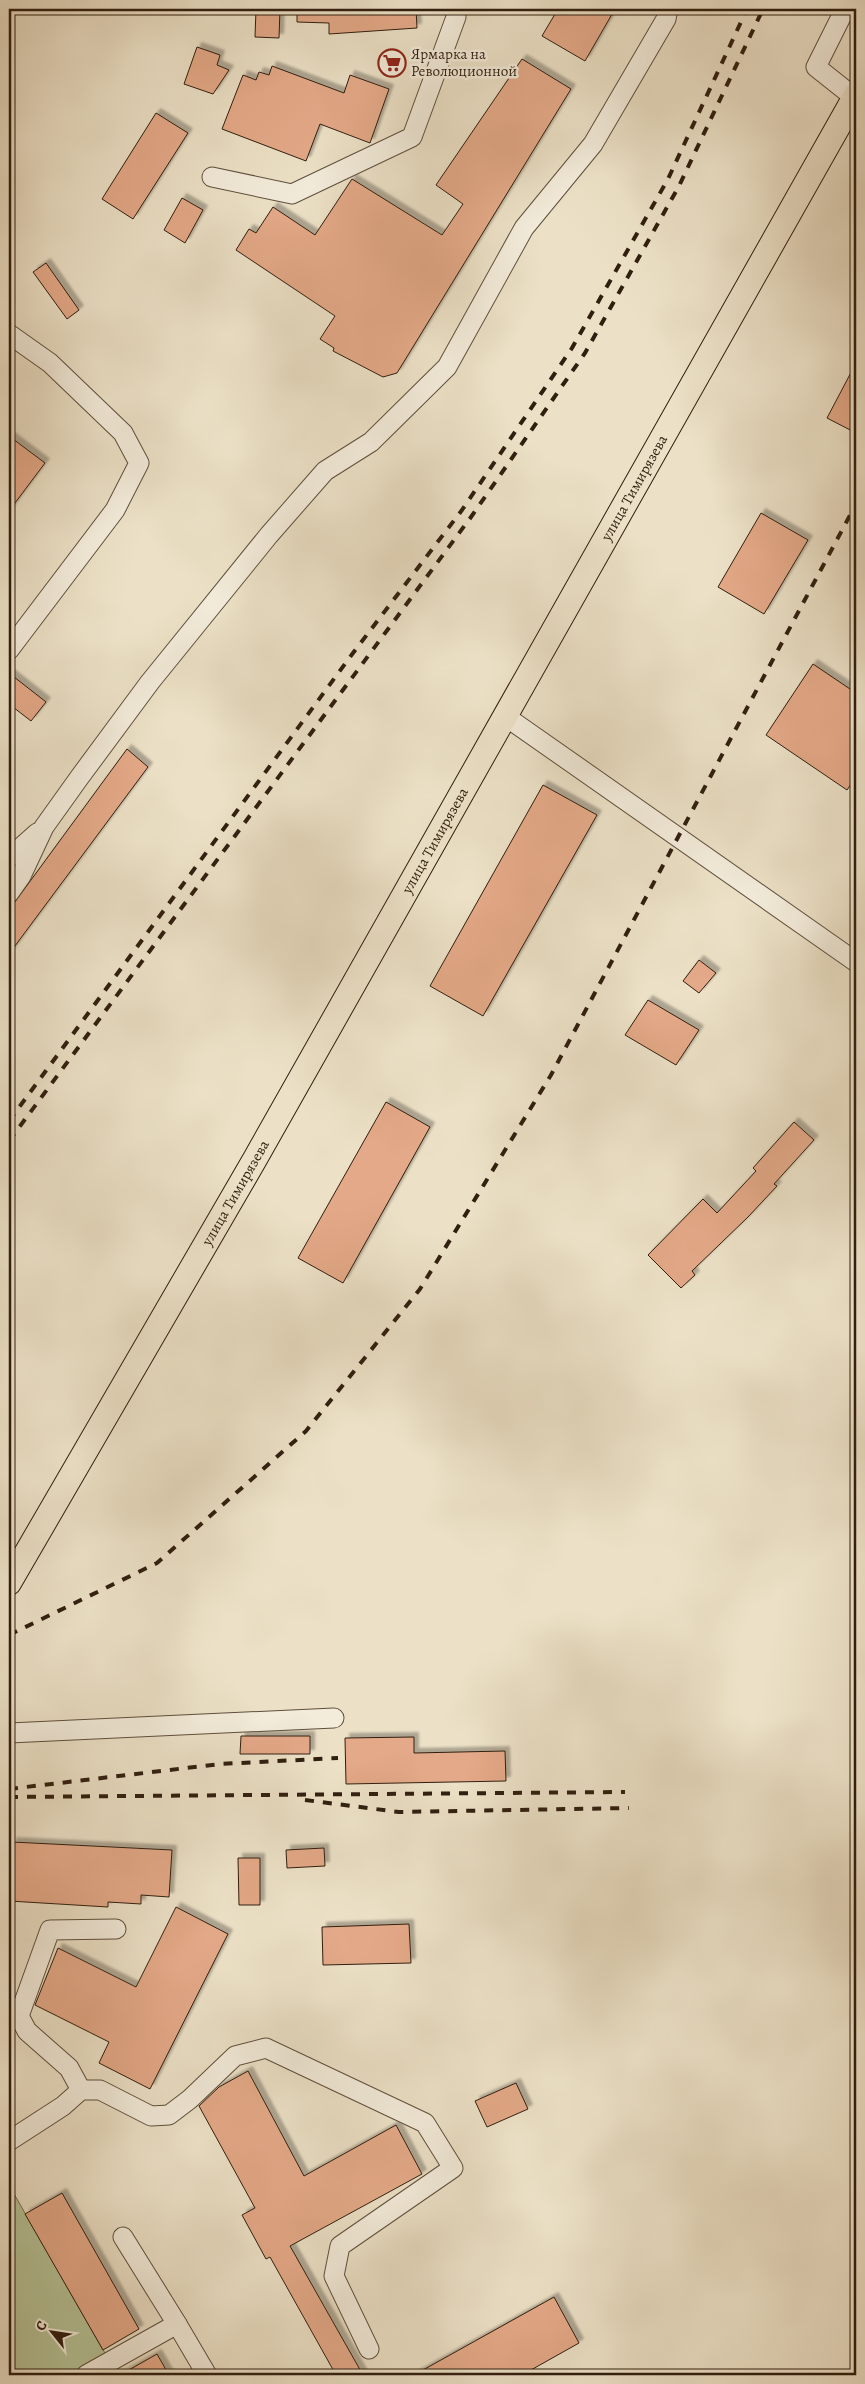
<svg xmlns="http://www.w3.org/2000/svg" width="865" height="2384" font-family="Alegreya,serif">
	<defs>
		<filter id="shadow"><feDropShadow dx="4.5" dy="-4.5" stdDeviation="1" flood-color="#0004"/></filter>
	</defs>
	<rect width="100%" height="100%" fill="#ece1c7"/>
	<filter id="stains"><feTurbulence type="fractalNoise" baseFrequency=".004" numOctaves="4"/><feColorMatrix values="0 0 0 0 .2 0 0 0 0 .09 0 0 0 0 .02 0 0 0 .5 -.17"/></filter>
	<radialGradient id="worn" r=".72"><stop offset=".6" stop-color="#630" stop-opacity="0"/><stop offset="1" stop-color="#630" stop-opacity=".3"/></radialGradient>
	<polygon fill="#b6c397" stroke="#737053" points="9,2185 103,2350 122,2375 9,2375"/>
	<g fill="#e4a988" stroke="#301e0f" filter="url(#shadow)">
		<polygon points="256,9 280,9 279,38 255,37"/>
		<polygon points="297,9 416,9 417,28 329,34 329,23 297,22"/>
		<polygon points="558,9 615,9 585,61 542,36"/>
		<polygon points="197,47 220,55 217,65 229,70 213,94 184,84"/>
		<polygon points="522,59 571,89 397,373 383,377 333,351 334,348 320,339 335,316 236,250 249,229 256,233 273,207 315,235 352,179 442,235 463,204 436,185"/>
		<polygon points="272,66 344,93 350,75 389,89 370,143 320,124 306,161 222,129 243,75 256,80 259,72 269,75"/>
		<polygon points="156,113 188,133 133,219 102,199"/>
		<polygon points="182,198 203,210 185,243 164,230"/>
		<polygon points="46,263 79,310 67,319 33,272"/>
		<polygon points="856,363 856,433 827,418"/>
		<polygon points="9,436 45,463 9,511"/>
		<polygon points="761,513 808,540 764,614 718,587"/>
		<polygon points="813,664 856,693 856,777 847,790 766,735"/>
		<polygon points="9,673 46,702 31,721 9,704"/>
		<polygon points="127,749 148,767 9,954 9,910"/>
		<polygon points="543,785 597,815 483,1016 430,986"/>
		<polygon points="699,960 716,973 699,993 683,981"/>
		<polygon points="648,1000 699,1030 676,1065 625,1035"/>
		<polygon points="386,1102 430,1127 343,1283 298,1258"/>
		<polygon points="794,1122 814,1140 774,1184 777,1186 748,1217 692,1271 695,1275 681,1288 648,1255 703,1199 717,1213 756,1171 753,1168"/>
		<polygon points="241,1736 310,1736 310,1754 240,1754"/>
		<polygon points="414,1737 414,1753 505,1751 506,1781 346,1784 345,1738"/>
		<polygon points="12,1842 172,1850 169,1897 141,1895 141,1904 108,1902 108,1907 9,1901"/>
		<polygon points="324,1848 325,1866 287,1868 286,1850"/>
		<polygon points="238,1858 260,1858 260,1905 239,1905"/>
		<polygon points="176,1907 228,1934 150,2089 99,2063 109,2042 35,2005 58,1948 136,1987"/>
		<polygon points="409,1924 411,1963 323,1965 322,1927"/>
		<polygon points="248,2071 304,2176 396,2125 422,2174 290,2246 363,2375 336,2375 270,2257 266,2259 242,2215 255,2208 199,2106 219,2087"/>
		<polygon points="516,2083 528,2109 487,2127 475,2101"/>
		<polygon points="62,2193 139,2329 103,2350 25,2214"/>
		<polygon points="554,2297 579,2343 522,2375 414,2375"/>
		<polygon points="157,2354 169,2375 120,2375"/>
	</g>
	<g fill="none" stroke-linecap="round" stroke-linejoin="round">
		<g stroke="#5f4f3d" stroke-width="21">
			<g id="minor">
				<polyline points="845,9 816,67 855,98"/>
				<polyline points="212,177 292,194 412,137 456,17 456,9"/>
				<polyline points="9,334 50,363 123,433 139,463 115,510 9,650"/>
				<polyline points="505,716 856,962"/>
				<polyline points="9,858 37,833"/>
				<polyline points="9,893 21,876 44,827 79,778 150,682 269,535 325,471 371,442 447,367 524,228 593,144 666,19 668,9"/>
				<polyline points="9,1733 334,1718"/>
				<polyline points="81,2090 69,2068 27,2031 19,2016 50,1930 116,1929"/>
				<polyline points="9,2141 63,2106 81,2090 100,2090 151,2116 169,2115 190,2099 235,2056 266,2048 425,2123 453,2168 340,2246 334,2276 369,2349"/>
				<polyline points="177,2324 207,2375"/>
				<polyline points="86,2375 177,2324 123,2237"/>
			</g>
		</g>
		<g stroke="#301e0f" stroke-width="26">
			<g id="major">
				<path id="s1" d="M9,1583L255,1159L856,95"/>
			</g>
		</g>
		<use href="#minor" stroke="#f3ecdb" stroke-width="19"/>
		<use href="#major" stroke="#ece1c7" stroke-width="24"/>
		<g stroke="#301e0f" stroke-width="4" stroke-dasharray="9 9" stroke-linecap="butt">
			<polyline points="9,1121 353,653 462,510 572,348 668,179 747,9"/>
			<polyline points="9,1141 471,517 585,353 679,186 763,9"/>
			<polyline points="9,1635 157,1563 306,1431 420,1289 551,1075 856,504"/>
			<polyline points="9,1789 220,1764 338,1758"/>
			<polyline points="9,1797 625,1792"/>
			<polyline points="305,1800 399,1812 629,1808"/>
		</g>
	</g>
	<defs>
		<g id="supermarket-ring" transform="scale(1.4375)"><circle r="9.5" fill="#f3ecdb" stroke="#8f2418" stroke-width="1.5"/><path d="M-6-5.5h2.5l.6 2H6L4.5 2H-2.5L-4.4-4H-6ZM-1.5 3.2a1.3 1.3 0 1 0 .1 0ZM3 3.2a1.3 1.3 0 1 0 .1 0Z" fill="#8f2418"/></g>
	</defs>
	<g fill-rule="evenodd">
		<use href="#supermarket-ring" x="392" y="63"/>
	</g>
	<g text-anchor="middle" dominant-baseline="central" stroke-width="5" stroke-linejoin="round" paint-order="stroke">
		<g font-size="15" fill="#301e0f" stroke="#f3ecdb" text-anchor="start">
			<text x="411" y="54">Ярмарка на<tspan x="411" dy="17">Революционной</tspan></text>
		</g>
		<g font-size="15" fill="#301e0f" stroke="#f3ecdb">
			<text stroke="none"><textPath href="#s1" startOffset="1261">улица Тимирязева</textPath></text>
			<text stroke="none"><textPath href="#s1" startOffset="856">улица Тимирязева</textPath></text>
			<text stroke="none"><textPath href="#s1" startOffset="451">улица Тимирязева</textPath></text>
		</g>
	</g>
	<rect width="865" height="2384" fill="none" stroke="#ece1c7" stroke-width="30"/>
	<rect x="10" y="10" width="845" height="2364" fill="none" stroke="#301e0f" stroke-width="2.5"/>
	<rect x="15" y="15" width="835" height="2354" fill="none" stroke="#301e0f"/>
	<g transform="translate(52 2332) rotate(300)" stroke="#f3ecdb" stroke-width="4" paint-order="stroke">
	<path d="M0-4L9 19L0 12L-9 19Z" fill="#301e0f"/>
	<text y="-8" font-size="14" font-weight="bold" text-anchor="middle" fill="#301e0f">С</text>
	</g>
	<rect width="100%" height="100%" filter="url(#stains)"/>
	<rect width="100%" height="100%" fill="url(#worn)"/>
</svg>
